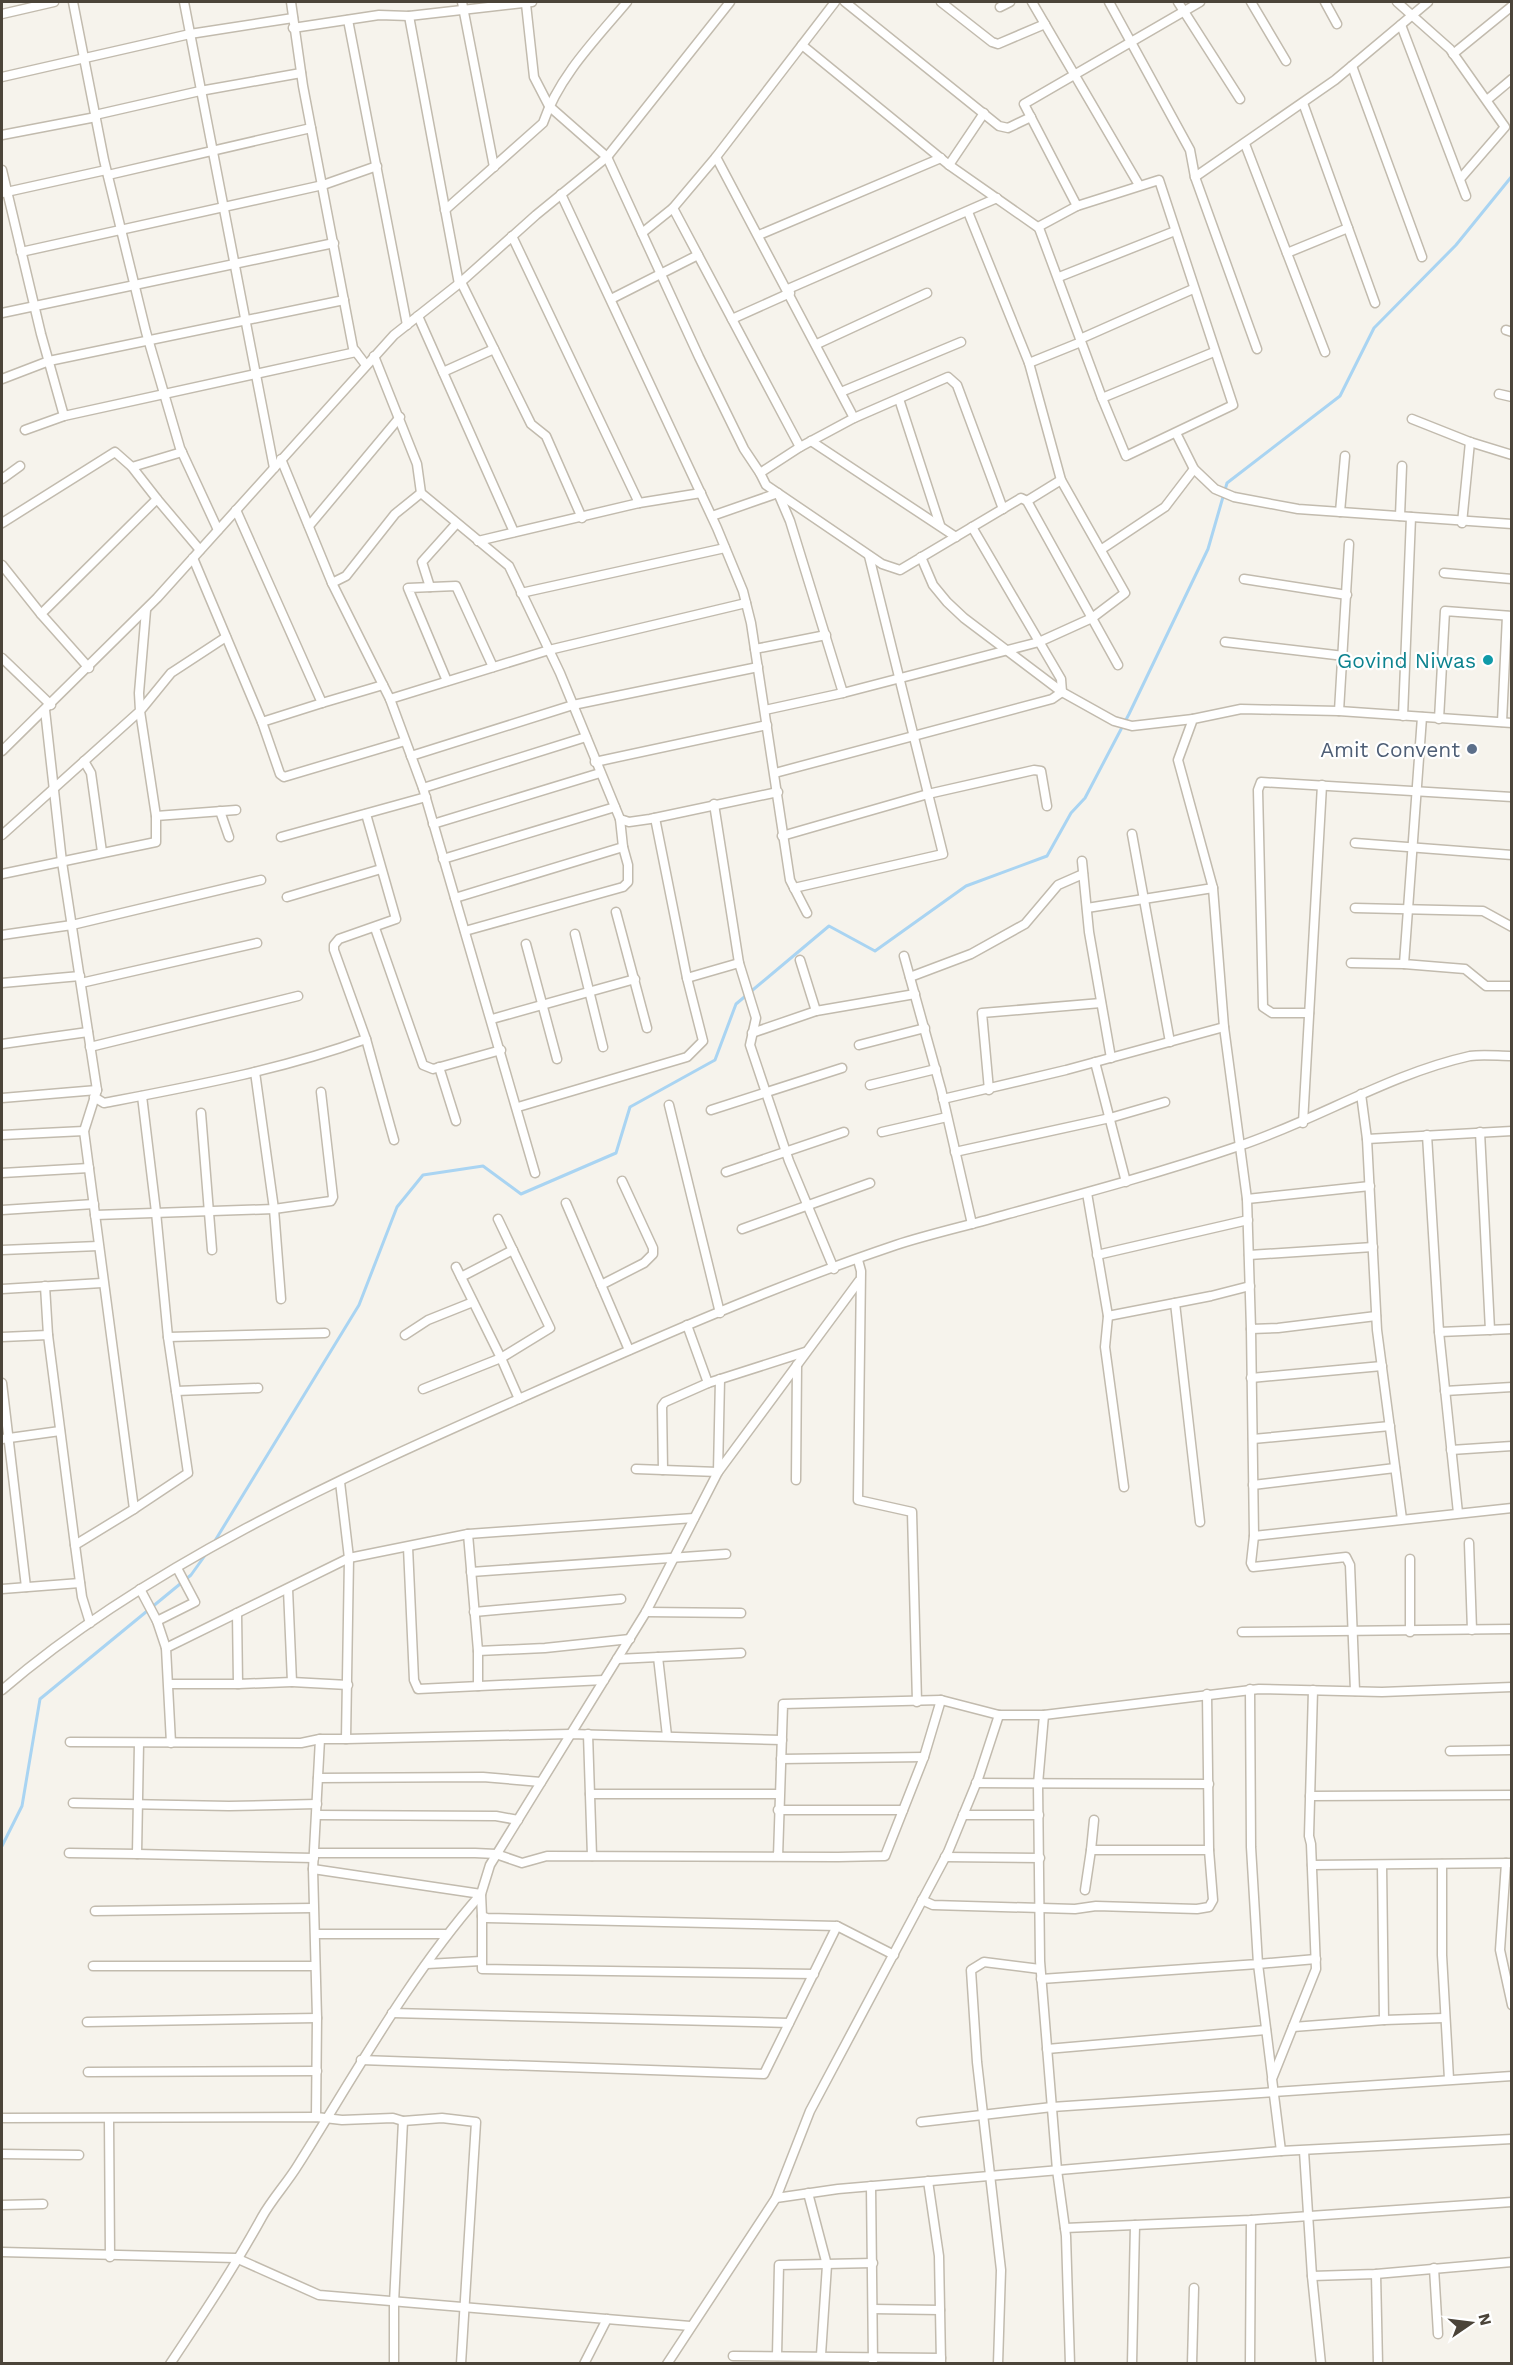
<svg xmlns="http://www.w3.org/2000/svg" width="1513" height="2365" font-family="'Work Sans',sans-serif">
	<rect width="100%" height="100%" fill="#f6f3ec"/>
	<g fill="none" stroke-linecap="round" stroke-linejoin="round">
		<g stroke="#a9d4f2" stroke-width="3">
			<polyline points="213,1544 359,1305 397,1207 423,1175 483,1166 521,1194 616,1153 630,1107 715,1060 736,1004 829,926 875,951 966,886 1047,856 1071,813 1085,798 1129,714 1208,549 1227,483 1340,396 1374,328 1456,245 1512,176"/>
			<polyline points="2,1846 22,1806 40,1699 191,1575 206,1554"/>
		</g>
		<g stroke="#c2bbae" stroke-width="11">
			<g id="street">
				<polyline points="73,2 104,160 146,332 180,448 218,530"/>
				<polyline points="184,2 274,468"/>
				<polyline points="291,2 303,86 353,348 366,365"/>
				<polyline points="462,2 494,167"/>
				<polyline points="835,2 716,157 854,418"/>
				<polyline points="845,2 999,126 1008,128 1031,117"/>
				<polyline points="941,2 992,42 998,44 1045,24"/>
				<polyline points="1032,2 1139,185"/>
				<polyline points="1109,2 1190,150 1195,177 1257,349"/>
				<polyline points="1178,2 1240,99"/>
				<polyline points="1251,2 1286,61"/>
				<polyline points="1325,2 1337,24"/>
				<polyline points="1397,2 1450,49 1505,127 1460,179"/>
				<polyline points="526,4 534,77 549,106 607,157 699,357 744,449 760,473"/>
				<polyline points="1000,7 1010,2"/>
				<polyline points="2,14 54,2"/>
				<polyline points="409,16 459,284"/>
				<polyline points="348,20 407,325"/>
				<polyline points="1401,25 1466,196"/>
				<polyline points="293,28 379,15 409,16 532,2"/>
				<polyline points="802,45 949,165 1039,228 1102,398 1214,352"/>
				<polyline points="1453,54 1512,6"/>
				<polyline points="1352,66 1422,257"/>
				<polyline points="2,77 190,34 293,18"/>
				<polyline points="1487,100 1512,79"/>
				<polyline points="1303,103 1375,303"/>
				<polyline points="95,115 200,91 301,73"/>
				<polyline points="2,135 96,117"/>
				<polyline points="1245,144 1325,352"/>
				<polyline points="716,157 673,208 800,447 854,418 948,377 957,385 1003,509"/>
				<polyline points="949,165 984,113"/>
				<polyline points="2,170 41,334 64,416"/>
				<polyline points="108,175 311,128"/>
				<polyline points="1195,177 1335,80 1428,2"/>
				<polyline points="2,193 106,170"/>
				<polyline points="561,194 717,528 743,591 751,623 790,880 807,913"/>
				<path d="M445,210L543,123C559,76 596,39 627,2"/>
				<polyline points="968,212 1029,363 1081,342"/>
				<polyline points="1038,227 1077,206"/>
				<polyline points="642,233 673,208"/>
				<polyline points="759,235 941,158"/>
				<polyline points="512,236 639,503"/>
				<polyline points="21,252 323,185 377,166"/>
				<polyline points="1287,253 1348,228"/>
				<polyline points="1059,277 1175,231"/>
				<polyline points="461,282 531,424 546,436 582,518"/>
				<polyline points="788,289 997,198"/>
				<polyline points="611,299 698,255"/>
				<polyline points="2,313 334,243"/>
				<polyline points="418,316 514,532"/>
				<polyline points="732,319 790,293"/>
				<polyline points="1506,330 1512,332"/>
				<polyline points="1080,339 1193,289"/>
				<polyline points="817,344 927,293"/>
				<polyline points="374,356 417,464 421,493 509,566 560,673 620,819 629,822 650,819 778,792"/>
				<polyline points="443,372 494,349"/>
				<polyline points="2,379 49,361 344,300"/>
				<polyline points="841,392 961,342"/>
				<polyline points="1499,394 1512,397"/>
				<polyline points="1102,398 1126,456 1233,405 1159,180 1077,206 1024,104 1200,2"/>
				<polyline points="899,399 940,525"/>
				<polyline points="1412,419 1470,442 1512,455"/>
				<polyline points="25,430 64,416 356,352"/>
				<polyline points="1176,433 1194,469 1215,489 1234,497 1298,509 1512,524"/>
				<polyline points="811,441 956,537"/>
				<polyline points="800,447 760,473 766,485 882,564 900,570 1021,498 1027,501 1118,665"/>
				<polyline points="281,459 332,583 390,699 423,788 535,1173"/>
				<polyline points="132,467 157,499"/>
				<polyline points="2,479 20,466"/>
				<polyline points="1027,501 1061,480"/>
				<polyline points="236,510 322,703 383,685"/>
				<polyline points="1340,512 1345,456"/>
				<polyline points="712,516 778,493 790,521 843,693 1039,642 1092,618 1125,593 1061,480 1029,363"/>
				<polyline points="1400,516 1402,466"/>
				<polyline points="2,523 115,452 132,467 182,452"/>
				<polyline points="1462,523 1470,442"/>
				<polyline points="309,526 400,417"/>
				<polyline points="478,541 639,503 701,493"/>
				<polyline points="1102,549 1165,507 1194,469"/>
				<polyline points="921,557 933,585 947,602 964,618 1062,692 1114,721 1132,726 1193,719"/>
				<polyline points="193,558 262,722 322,703"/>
				<polyline points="2,565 41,614"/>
				<polyline points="1444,573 1512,579"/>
				<polyline points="1244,579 1347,595"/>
				<polyline points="332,583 346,576 395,514 421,493"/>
				<polyline points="430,587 422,562 456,524"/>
				<polyline points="521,593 725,548"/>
				<polyline points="1225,642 1344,656"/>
				<polyline points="755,649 826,635"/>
				<polyline points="2,658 51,705"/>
				<polyline points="89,668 41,614 157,499 200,550"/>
				<polyline points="447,681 408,588 456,586 493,667"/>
				<polyline points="390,699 549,650 746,603"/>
				<polyline points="45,710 62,862 97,1090 84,1131 134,1509 75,1545 82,1597 90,1623"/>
				<polyline points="765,710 843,693"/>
				<polyline points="1339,711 1349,544"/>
				<polyline points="1403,716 1411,517"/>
				<polyline points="1422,717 1404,964 1465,969 1486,986 1512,986"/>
				<polyline points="1439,719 1445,611 1512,616"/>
				<polyline points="262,722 280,774 284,777 405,741"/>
				<polyline points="1502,722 1507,616"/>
				<polyline points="2,751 157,598 394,335 461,282 536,215 607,157 730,2"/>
				<polyline points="411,756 573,705 758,667"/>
				<polyline points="84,761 91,773 102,852"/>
				<polyline points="595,762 767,725"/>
				<polyline points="775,773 1052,699 1062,692 1061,679 972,527"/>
				<polyline points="423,788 586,737"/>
				<polyline points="714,804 739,963 756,1018 750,1045 789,1161 834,1269"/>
				<polyline points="220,811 229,837"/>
				<polyline points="366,814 396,919 339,939 334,945 334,950 366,1039 394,1140"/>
				<polyline points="156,816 236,810"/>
				<polyline points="655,818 687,978 739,963"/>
				<polyline points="433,824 600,773"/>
				<polyline points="1132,834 1170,1042"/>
				<polyline points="2,835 140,711 139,693 146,610"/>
				<polyline points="782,836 928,794 1034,770 1041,771 1047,806"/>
				<polyline points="281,837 426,797"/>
				<polyline points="1355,843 1512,855"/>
				<polyline points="443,859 615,807"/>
				<polyline points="1082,861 1089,932 1111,1058"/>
				<polyline points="2,874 156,842 156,816 140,711 171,673 226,637"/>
				<polyline points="794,888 943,854 869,556"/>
				<polyline points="287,897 381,869"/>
				<polyline points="455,898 623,847 620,819"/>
				<polyline points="1087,908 1213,888"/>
				<polyline points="1355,908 1483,911 1512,927"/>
				<polyline points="616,912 647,1028"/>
				<polyline points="375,928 423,1065 433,1069 501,1050"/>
				<polyline points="465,931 623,887 628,882 628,865 623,847"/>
				<polyline points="575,934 603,1047"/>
				<polyline points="2,935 72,925 261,880"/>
				<polyline points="526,944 557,1059"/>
				<polyline points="904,956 941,1089 972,1224"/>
				<polyline points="800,960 816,1011"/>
				<polyline points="1351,963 1404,964"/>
				<polyline points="910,977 971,954 1025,924 1058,885 1083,874"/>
				<polyline points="2,983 80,976"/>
				<polyline points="81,983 257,943"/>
				<polyline points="1309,1013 1272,1013 1263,1007 1258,790 1261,782 1512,797"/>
				<polyline points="492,1019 635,979"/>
				<polyline points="752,1033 816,1011 915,994"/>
				<polyline points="2,1044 88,1032"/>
				<polyline points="859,1045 925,1028"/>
				<polyline points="90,1047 298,996"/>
				<polyline points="1095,1062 1126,1182"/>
				<polyline points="439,1067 456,1121"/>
				<polyline points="255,1072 274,1209 281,1299"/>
				<polyline points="870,1085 936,1069"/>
				<polyline points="989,1090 982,1013 1101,1003"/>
				<polyline points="1361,1094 1367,1139 1512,1131"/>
				<path d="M94,1097L104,1103C193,1086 281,1070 366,1039"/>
				<polyline points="2,1098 97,1090"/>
				<polyline points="943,1099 1066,1070 1224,1027"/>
				<polyline points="669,1105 720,1313"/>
				<polyline points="518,1107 687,1057 703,1041 687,978"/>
				<polyline points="711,1110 842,1068"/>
				<polyline points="201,1113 212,1250"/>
				<polyline points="1303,1123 1322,785"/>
				<polyline points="882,1132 947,1117"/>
				<polyline points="1480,1132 1490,1330"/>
				<polyline points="2,1135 84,1131"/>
				<polyline points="1427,1135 1439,1332 1512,1329"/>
				<polyline points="1367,1139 1377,1330 1402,1519"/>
				<polyline points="955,1152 1110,1118 1165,1102"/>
				<polyline points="726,1172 844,1132"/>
				<polyline points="2,1173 89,1168"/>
				<polyline points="1087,1193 1108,1316 1211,1296 1250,1286"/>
				<polyline points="1247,1199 1370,1186"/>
				<polyline points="566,1203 629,1350"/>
				<polyline points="2,1210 94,1204"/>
				<polyline points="95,1215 274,1209 331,1201 333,1197 321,1092"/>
				<polyline points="498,1219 550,1328 501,1358 519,1399"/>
				<polyline points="742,1229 870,1183"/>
				<polyline points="2,1250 98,1246"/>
				<polyline points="1097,1255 1248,1220"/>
				<polyline points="1249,1255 1373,1247"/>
				<polyline points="858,1260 861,1271 858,1500 912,1512 917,1702"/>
				<polyline points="461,1277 513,1250"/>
				<polyline points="601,1285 644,1263 653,1254 653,1248 622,1181"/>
				<polyline points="45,1286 48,1335"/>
				<polyline points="2,1289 102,1283"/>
				<polyline points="1175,1303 1200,1522"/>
				<polyline points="1108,1316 1105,1347 1124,1487"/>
				<polyline points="1376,1316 1278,1328 1251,1329 1247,1199 1224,1027 1213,888 1178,760 1193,719 1241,709 1339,711 1512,723"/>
				<polyline points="687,1325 708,1383 805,1352"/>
				<polyline points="1251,1329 1254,1536 1512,1508"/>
				<polyline points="1439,1332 1458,1513"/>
				<polyline points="405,1335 428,1320 473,1302"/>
				<polyline points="2,1337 48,1335 75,1545"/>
				<polyline points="168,1337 325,1333"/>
				<polyline points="1251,1378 1382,1366"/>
				<polyline points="720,1379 718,1472 646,1612 490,1865 481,1894 482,1916 487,1918 837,1926 894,1955"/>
				<polyline points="2,1383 26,1587"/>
				<polyline points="423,1389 501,1358 456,1267"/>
				<polyline points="176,1391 258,1388"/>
				<polyline points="1445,1391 1512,1387"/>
				<polyline points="2,1439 60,1431"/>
				<polyline points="1253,1439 1390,1426"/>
				<polyline points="1451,1450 1512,1446"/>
				<polyline points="636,1469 718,1472 859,1281"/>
				<polyline points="663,1470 662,1406 665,1402 708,1383"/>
				<polyline points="796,1480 797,1365"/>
				<polyline points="1253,1485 1395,1468"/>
				<polyline points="134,1509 188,1473 168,1337 156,1212 142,1096"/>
				<polyline points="468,1534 478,1651 545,1648 630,1639"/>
				<polyline points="1254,1536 1251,1563 1253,1567 1346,1557 1350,1565 1355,1691"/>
				<polyline points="1469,1543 1472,1630"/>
				<polyline points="408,1547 414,1680 418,1689 604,1680"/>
				<polyline points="1410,1559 1410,1632"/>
				<polyline points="471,1572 726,1554"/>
				<polyline points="2,1589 80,1583"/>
				<polyline points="140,1589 157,1621"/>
				<polyline points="474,1612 621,1599"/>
				<polyline points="646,1612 741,1613"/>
				<polyline points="237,1613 238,1684 292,1682 288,1589"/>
				<polyline points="1242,1632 1512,1629"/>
				<polyline points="166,1648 349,1558 468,1534 694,1518"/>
				<polyline points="478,1651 478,1686"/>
				<polyline points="658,1657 667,1736"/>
				<polyline points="617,1659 741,1653"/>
				<polyline points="292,1682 348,1685"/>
				<polyline points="169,1684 238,1684"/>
				<path d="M2,1690C146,1566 338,1479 512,1402C638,1346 765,1289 896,1245C933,1233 971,1225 1008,1214C1085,1193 1163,1172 1239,1146C1317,1120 1389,1074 1470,1056C1483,1054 1498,1056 1512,1056"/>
				<polyline points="941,1700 999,1715 1044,1715 1259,1689 1382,1692 1512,1687"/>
				<polyline points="1044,1715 1038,1784 1040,1961 1057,2170 1066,2236 1070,2364"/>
				<polyline points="588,1734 592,1856"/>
				<polyline points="346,1739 570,1734 782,1740"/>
				<polyline points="70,1742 301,1743 320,1739"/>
				<polyline points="171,1743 166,1648 157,1621 195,1602 177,1568"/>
				<polyline points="1450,1751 1512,1750"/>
				<polyline points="781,1759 924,1757"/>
				<polyline points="318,1778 483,1777 541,1782"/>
				<polyline points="976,1783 1209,1784"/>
				<polyline points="590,1794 778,1794"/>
				<polyline points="1310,1796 1512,1795"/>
				<polyline points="73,1803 229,1806 317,1804"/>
				<polyline points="778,1810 903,1810"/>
				<polyline points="317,1815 496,1816 518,1820"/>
				<polyline points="963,1815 1039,1815"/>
				<polyline points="1091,1850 1094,1820"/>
				<polyline points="69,1853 137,1854 139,1743"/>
				<polyline points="315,1853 475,1853 496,1854 522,1863 547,1856 838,1857 885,1856 924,1757 941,1700 783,1704 778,1857"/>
				<polyline points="137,1854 314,1858"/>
				<polyline points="945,1857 1040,1858"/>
				<polyline points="1506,1863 1500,1950 1512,2005"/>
				<polyline points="1442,1864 1442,1955 1449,2079"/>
				<polyline points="1312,1865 1512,1863"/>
				<polyline points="1085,1890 1091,1850 1209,1850"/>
				<polyline points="922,1900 933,1905 1075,1909 1096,1906 1197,1909 1209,1907 1213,1900 1209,1850 1207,1694"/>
				<polyline points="95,1911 313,1908"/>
				<polyline points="482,1916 482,1969 814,1974"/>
				<polyline points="316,1934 445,1934"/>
				<polyline points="427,1964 481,1961"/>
				<polyline points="93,1966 315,1966"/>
				<polyline points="1041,1979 1258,1964 1251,1847 1250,1689"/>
				<polyline points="392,2013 789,2023"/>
				<polyline points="1384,2020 1444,2018"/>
				<polyline points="87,2022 317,2018"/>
				<polyline points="1293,2027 1384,2020 1382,1865"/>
				<polyline points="1047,2049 1266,2030"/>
				<polyline points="361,2060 764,2074 837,1926"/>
				<polyline points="88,2072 317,2071"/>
				<polyline points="1272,2076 1258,1964 1316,1959"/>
				<polyline points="316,2117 317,2018 313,1869 320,1739 346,1739 349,1558 340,1482"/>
				<polyline points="2,2118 316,2117 342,2120 393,2118 403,2121 442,2118 476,2122 461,2364"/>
				<polyline points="109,2119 110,2257"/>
				<polyline points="921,2122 1052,2107 1512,2076"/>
				<polyline points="1281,2151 1272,2079 1316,1969 1311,1844 1309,1836 1313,1690"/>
				<polyline points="1304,2151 1312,2276 1376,2274 1512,2262"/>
				<polyline points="2,2154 79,2155"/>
				<polyline points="928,2181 939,2256 941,2363"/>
				<polyline points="871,2186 873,2363"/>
				<polyline points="808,2193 827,2265 821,2355"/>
				<polyline points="776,2198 810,2111 948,1852 978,1779 999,1715"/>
				<polyline points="2,2205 43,2204"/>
				<polyline points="1065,2228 1251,2220 1512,2202"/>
				<polyline points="2,2252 236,2258 319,2295 690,2326"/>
				<polyline points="1434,2268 1438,2334"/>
				<polyline points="1376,2274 1378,2364"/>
				<polyline points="1312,2276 1321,2364"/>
				<polyline points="873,2309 940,2310"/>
				<polyline points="733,2356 941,2358"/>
				<polyline points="777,2356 779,2265 873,2263"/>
				<path d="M170,2364C202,2316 234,2268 262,2217C272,2199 287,2183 298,2165C356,2073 409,1976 481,1894L313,1869"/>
				<polyline points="394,2364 394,2303 403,2121"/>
				<polyline points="584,2364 607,2319"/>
				<polyline points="667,2364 776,2198 838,2189 1281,2151 1512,2139"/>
				<polyline points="998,2364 1001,2270 977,2062 971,1970 984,1962 1040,1969"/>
				<polyline points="1132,2364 1135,2225"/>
				<polyline points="1192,2364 1194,2288"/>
				<polyline points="1250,2364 1251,2220"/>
			</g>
		</g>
		<use href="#street" stroke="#fff" stroke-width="8"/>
	</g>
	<circle fill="#0f9aa8" stroke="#fff" stroke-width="2" cx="1488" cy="660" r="6"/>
	<circle fill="#5c6f8a" stroke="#fff" stroke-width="2" cx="1472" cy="749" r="6"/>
	<g text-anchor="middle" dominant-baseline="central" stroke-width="4.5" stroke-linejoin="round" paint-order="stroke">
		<g font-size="21" fill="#0d838f" stroke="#fff" text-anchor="end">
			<text x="1476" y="660">Govind Niwas</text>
		</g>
		<g font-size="21" fill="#4e5e75" stroke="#fff" text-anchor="end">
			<text x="1460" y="749">Amit Convent</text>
		</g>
	</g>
	<rect width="1513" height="2365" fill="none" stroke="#4b4439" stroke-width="6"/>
	<g transform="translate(1471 2323) rotate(76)" stroke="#ffffff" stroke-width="4.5" paint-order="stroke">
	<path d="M0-4.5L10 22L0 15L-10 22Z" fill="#4b4439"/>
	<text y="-9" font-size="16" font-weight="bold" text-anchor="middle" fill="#4b4439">N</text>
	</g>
</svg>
